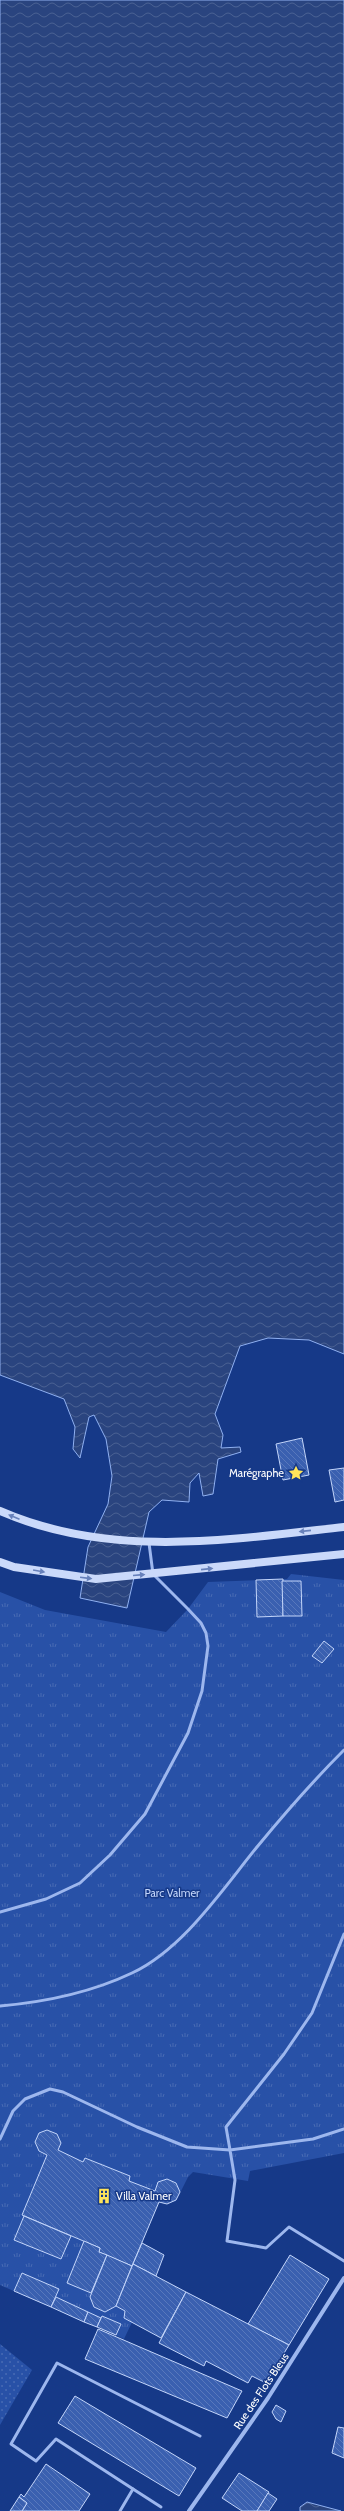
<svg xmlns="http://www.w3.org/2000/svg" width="344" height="2511" font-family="Cabin,sans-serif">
	<defs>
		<pattern id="park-tufts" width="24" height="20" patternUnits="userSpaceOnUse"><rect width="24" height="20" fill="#2851a7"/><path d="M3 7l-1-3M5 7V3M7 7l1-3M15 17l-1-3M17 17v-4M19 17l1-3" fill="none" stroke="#486bb4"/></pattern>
		<pattern id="garden-dots" width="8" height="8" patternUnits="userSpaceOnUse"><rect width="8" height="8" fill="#2851a7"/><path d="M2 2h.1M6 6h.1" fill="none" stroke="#486bb4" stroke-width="1.8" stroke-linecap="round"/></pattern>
		<pattern id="water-waves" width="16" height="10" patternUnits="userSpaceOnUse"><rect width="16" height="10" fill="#2a447f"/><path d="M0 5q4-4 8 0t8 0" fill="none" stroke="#4a6092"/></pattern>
		<pattern id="building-back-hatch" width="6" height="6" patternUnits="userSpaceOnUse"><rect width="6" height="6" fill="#3a60b0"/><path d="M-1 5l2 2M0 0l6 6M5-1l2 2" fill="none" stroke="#5878bc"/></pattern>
	</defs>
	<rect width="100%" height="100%" fill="#163988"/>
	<polygon fill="url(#park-tufts)" points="291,1574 344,1580 344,2153 250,2171 248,2181 193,2172 188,2177 176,2201 166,2204 159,2202 142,2243 164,2255 124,2339 0,2285 0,1592 45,1610 166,1632 188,1609 208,1582 287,1579"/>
	<polygon fill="url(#garden-dots)" points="0,2344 32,2370 0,2425"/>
	<g fill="url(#water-waves)" stroke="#8fb0f1">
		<polygon points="0,0 344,0 344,1354 309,1340 268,1338 240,1346 215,1414 223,1435 221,1448 240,1447 241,1452 218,1459 213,1494 203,1496 199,1473 190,1483 189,1502 162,1500 149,1512 127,1608 80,1598 88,1547 108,1504 112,1476 106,1439 94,1415 89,1417 80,1458 73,1449 75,1427 64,1399 0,1375"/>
		<polygon points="307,2502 341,2511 300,2511 300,2507"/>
	</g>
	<g fill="url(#building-back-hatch)" stroke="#c3d5fa">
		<polygon points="302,1438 309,1475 283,1480 276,1444"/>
		<polygon points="344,1468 344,1500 335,1502 329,1470"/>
		<polygon points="283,1579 283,1616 257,1617 256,1580"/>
		<polygon points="282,1581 301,1581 302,1616 283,1616"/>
		<polygon points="324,1641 334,1649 322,1663 312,1656"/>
		<polygon points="47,2130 57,2134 61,2143 58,2150 83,2162 85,2158 130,2176 129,2181 155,2191 158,2182 167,2179 176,2183 180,2192 176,2200 167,2204 159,2202 132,2266 99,2252 100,2248 22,2215 47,2155 39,2151 35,2142 39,2133"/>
		<polygon points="24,2216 71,2236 61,2259 14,2240"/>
		<polygon points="84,2241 100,2248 99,2252 107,2255 91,2293 67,2283"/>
		<polygon points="142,2243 164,2255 156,2276 133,2264"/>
		<polygon points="107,2255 132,2266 116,2306 105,2312 94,2307 90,2297"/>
		<polygon points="290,2255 329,2279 289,2345 248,2324"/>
		<polygon points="133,2264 186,2292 161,2338 124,2318 125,2311 116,2306"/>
		<polygon points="22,2273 59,2289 51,2307 14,2291"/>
		<polygon points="186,2292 289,2345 266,2383 252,2376 248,2383 206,2361 204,2366 159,2343"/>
		<polygon points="56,2297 88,2312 84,2322 51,2307"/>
		<polygon points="88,2312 101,2318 97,2327 84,2322"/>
		<polygon points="102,2316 121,2324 116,2335 97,2327"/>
		<polygon points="98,2329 242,2391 227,2418 85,2359"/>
		<polygon points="75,2396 196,2468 179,2496 58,2423"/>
		<polygon points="276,2405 286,2411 281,2422 276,2419 272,2412"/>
		<polygon points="338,2427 344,2428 344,2458 332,2453"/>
		<polygon points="46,2464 90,2494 79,2511 22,2511 27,2503 19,2497 21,2494 24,2497"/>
		<polygon points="239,2473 269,2492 257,2511 242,2511 222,2498"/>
		<polygon points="268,2493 277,2499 269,2511 257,2511"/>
		<polygon points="19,2497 27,2503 22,2511 10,2511"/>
	</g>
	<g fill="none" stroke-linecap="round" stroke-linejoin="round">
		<g stroke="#9db7ee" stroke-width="3">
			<polyline points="0,1912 46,1899 80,1883 110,1855 145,1814 188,1733 202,1691 208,1646 206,1633 201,1623 188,1609 153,1574 149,1543"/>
			<path d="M0,2006C45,2002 90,1993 132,1973C183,1949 222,1890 257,1847C285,1813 313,1781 344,1750"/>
			<polyline points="344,2129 313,2139 230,2150 235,2180 227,2241 266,2248 289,2227 344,2261"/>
			<polyline points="0,2139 13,2111 25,2099 50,2089 63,2092 137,2127 187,2147 230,2150 226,2127 284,2054 312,2013 344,1934"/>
			<polyline points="133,2489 161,2507"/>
			<polyline points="120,2511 133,2489 56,2439 36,2461 11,2444 57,2363 200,2436"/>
		</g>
		<polyline stroke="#9db7ee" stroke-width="4" points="189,2511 268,2398 344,2278"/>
		<g stroke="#cad9fa" stroke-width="8">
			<path d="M0,1511C110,1559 229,1540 344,1527"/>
			<polyline points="0,1562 14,1567 96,1579 344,1554"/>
		</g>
	</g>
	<defs><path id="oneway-solid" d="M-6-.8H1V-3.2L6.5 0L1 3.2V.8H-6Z"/></defs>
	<g fill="#6781bb">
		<use href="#oneway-solid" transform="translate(14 1517) rotate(-157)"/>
		<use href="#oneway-solid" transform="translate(305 1531) rotate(174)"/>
		<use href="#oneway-solid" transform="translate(207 1569) rotate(-6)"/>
		<use href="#oneway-solid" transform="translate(39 1571) rotate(10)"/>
		<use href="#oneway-solid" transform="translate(139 1575) rotate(-5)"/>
		<use href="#oneway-solid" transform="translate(86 1578) rotate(7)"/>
	</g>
	<defs>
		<g id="sight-bare" transform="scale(1.2)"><path d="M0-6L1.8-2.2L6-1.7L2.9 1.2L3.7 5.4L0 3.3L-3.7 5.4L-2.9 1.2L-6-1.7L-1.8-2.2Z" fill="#ffe45a" stroke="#163988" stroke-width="2.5" paint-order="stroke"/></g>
		<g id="building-bare" transform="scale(1.2)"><path d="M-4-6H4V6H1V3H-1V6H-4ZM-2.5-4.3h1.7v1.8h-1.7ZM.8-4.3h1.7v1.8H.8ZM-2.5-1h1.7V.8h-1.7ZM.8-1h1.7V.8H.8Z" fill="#ffe45a" stroke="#163988" stroke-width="2.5" paint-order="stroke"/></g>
	</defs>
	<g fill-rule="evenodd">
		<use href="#sight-bare" x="296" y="1473"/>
		<use href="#building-bare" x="104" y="2196"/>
	</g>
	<g text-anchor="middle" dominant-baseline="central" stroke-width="3" stroke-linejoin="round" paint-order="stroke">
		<g font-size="11" fill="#fff" stroke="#163988" text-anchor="end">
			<text x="284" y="1473">Marégraphe</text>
			<text x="116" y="2196" text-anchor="start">Villa Valmer</text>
		</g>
		<g font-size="11" fill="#c3d5fa" stroke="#163988">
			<text x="172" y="1893">Parc Valmer</text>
		</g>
		<g font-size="11" fill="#fff" stroke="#163988">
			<text transform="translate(261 2391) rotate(-56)">Rue des Flots Bleus</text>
		</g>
	</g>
</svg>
